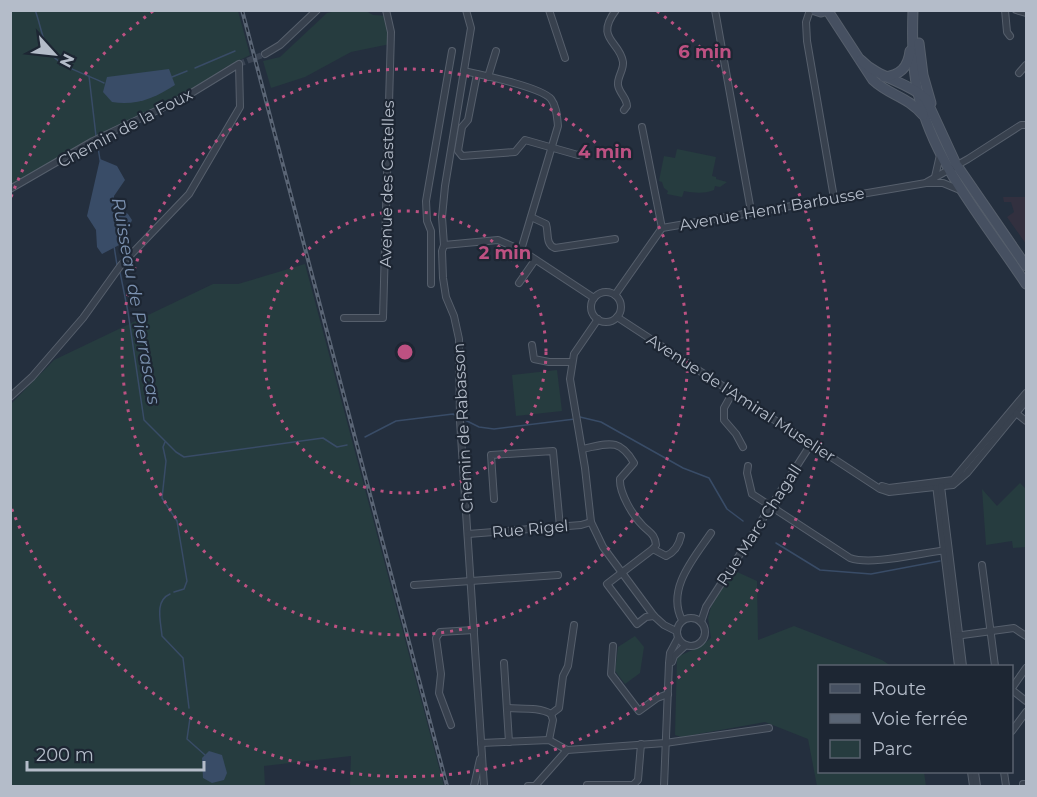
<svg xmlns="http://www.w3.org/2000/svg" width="1037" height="797" font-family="Montserrat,sans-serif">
	<rect width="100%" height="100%" fill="#242f3e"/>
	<polygon fill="#32303f" points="1003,197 1026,197 1026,244 1007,217 1014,212 1011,202 1004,202"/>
	<g fill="#263c3f">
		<polygon points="11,11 238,11 250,55 226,67 187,93 11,186"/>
		<polygon points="336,11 366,11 373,15 389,16 390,44 351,52 305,77 271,88 263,61 280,57 327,13"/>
		<path d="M677,149L716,157L712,176L716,177V179L727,182L720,187L715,186L714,190C704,194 694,193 684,191L682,197L667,194L668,191L664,188L662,182L659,181L664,156L675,158Z"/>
		<polygon points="305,264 444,786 350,786 351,756 264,766 265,786 11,786 11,404 54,360 213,284 238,284"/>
		<polygon points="557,370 562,411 516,416 512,375"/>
		<polygon points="1020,483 1026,489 1026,547 1013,548 1012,541 986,545 982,489 997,506"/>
		<polygon points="733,570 757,581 758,640 794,626 882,660 891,666 820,666 820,772 924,772 926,786 817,786 808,739 765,722 681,737 675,735 677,657 701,646 711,638 708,618 711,607"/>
		<polygon points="635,636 644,647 640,673 625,684 615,671 618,647"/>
	</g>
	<g fill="#394c67">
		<path d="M169,69L175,85C155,98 136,106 112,102L103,92L107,77Z"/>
		<polygon points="100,159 117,166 125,180 114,196 114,203 128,214 132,220 123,243 102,254 97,247 96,230 87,216"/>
		<polygon points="209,751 222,755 227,773 224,780 212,783 203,778 202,758"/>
	</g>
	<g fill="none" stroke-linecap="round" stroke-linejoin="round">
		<g stroke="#394c67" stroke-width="1.5">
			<path d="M35,10C41,25 42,43 53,56C62,67 90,76 104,83"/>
			<polyline points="195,68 235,51"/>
			<polyline points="89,76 96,136"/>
			<polyline points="172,77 187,71"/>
			<polyline points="97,141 100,160"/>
			<polyline points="114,246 117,265"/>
			<polyline points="120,272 128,312 144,420 176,452 184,457 323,438 337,447 347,445"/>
			<polyline points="580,417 601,422 683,468 709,478 727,509 743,521"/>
			<polyline points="463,419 479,427 494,429 575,419"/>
			<polyline points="365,437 396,421 453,414 458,417"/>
			<polyline points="165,442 163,447 166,461 162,498 177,521 187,581 184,589 174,592"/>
			<polyline points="776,543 820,570 871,574 940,561"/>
			<path d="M170,594C154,601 161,622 162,636L183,658L189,708"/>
			<polyline points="190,718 187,739 205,755"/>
		</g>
		<polyline stroke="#3a4453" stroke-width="6" stroke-dasharray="6 3" stroke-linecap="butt" points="239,64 265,54"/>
		<g stroke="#565f6c" stroke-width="8">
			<g id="street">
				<polyline points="466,10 471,28 445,186 442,217 444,245 442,251 443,278 446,297 454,316 459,339 460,421 484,786"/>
				<polyline points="549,10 565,58"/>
				<path d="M616,10C594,39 620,41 623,62C624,70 617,77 618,85C619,93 627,98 627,106L624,110"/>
				<polyline points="715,10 751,211"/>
				<polyline points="810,10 806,22 807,41 834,198"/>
				<polyline points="1005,10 1007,32 1010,36"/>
				<polyline points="1016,10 1026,13"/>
				<polyline points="265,54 280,45 317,10"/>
				<path d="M464,71C482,75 541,87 551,99C557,107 557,117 558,126L521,250"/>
				<polyline points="1019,73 1026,65"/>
				<polyline points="477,74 468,120 462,127 458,151 462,156 515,152 525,140 578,155 583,152"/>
				<polyline points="488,77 496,51"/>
				<polyline points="642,127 662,228"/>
				<polyline points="935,177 940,155"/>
				<polyline points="927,182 968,159 1021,125 1026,125"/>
				<polyline points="10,189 93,141 185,97 239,64 240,107 189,194 121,265 83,318 32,377 10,397"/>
				<path d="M531,217L546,224C549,233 545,244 555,248L615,239"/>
				<polyline points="444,245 498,240 521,250 594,298"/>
				<polyline points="519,283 535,260"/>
				<polyline points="431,284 431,231 427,221 426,201 452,51"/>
				<circle cx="606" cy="307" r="15"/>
				<polyline points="615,295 662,228 926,183 943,183 960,190"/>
				<polyline points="617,317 880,489 889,492 953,485 967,473 1026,401"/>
				<polyline points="344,318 383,318 391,32 386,10"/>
				<polyline points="598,319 574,354 570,379 585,468 591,522 603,547 654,616 664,625 676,631"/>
				<polyline points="532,345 534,359 549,362 571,362"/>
				<polyline points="733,392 724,408 724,420 736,434 743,447"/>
				<polyline points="1016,413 1026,421"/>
				<path d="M582,449C608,444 619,437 634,463L620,479C619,493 633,516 643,526C650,533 655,534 656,545L653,549L607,584L637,624L646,617L654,616"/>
				<path d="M748,466L747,473L752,494L850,558C872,566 923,552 948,550"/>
				<polyline points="936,485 958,666"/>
				<polyline points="882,486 889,488 953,480 1026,393"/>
				<polyline points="941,486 963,666"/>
				<polyline points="494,499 491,455 553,451 560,527"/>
				<polyline points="468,534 581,525 591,522"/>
				<path d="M653,549L666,556C675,552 679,545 681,536"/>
				<polyline points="982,565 995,666"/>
				<polyline points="414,585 558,575"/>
				<circle cx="691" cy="632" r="14"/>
				<path d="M682,620C666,589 694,558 711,533"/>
				<polyline points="701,622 706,607 811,444"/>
				<polyline points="955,636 1014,628 1026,636"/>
				<polyline points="613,646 611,674 639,711 657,698 668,694"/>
				<polyline points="672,662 674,656 686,645"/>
				<polyline points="504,663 509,742"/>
				<polyline points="1012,688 1026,668"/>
				<polyline points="1012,690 1026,701"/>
				<path d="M508,708C522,709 539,707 551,714"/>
				<polyline points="551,714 559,708 563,676 568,666 574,625"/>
				<polyline points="451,725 439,693 441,674 436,638 440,632 474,630"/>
				<polyline points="1012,731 1026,712"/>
				<polyline points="549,740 553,720 551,714"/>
				<polyline points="481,743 549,740 567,750 665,743 769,728"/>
				<polyline points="971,772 973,786"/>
				<polyline points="975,772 977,786"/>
				<polyline points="1004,772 1006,786"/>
				<polyline points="587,785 633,785 638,780 641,744"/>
				<polyline points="474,786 480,759"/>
				<polyline points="528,786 535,786 567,750"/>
				<polyline points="664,786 669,663 670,653 678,638"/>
				<polyline points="1023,786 1023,784 1026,784"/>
			</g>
		</g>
		<g stroke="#565f6c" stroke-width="11">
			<g id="secondary">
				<polyline points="815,10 821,12 828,10"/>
				<path d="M913,10C912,37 912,67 918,93C934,165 987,224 1026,284"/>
				<path d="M828,11L873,80C890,96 907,96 923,115"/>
				<polyline points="919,43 923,75 931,103"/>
				<path d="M861,60C879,79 907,81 926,99L956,164L1026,266"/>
				<path d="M884,77C900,75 908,68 910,51"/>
			</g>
		</g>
		<use href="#street" stroke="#38414e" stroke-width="6"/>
		<use href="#secondary" stroke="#465061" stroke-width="9"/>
		<g stroke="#5a6575" stroke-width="4">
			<polyline id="rail" points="242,10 447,786"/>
		</g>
		<use href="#rail" stroke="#1d2633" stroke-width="1.5" stroke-dasharray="4.5" stroke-linecap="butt"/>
	</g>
	<g fill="none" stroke="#bd5182" stroke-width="3" stroke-dasharray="3 6">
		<circle cx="405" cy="352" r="141"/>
		<circle cx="405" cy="352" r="283"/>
		<path d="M11 197A424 424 0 0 1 153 11M657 11A424 424 0 1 1 11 507"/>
	</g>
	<g text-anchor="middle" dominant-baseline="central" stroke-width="4.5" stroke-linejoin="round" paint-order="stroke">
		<g font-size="16" fill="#b4bcc9" stroke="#1d2633">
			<text transform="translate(125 128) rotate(-28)">Chemin de la Foux</text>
			<text transform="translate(387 184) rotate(-89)">Avenue des Castelles</text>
			<text transform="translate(772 209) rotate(-10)">Avenue Henri Barbusse</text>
			<text transform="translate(741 398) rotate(33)">Avenue de l'Amiral Muselier</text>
			<text transform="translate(463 428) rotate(-93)">Chemin de Rabasson</text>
			<text transform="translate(759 525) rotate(-57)">Rue Marc Chagall</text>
			<text transform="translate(530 529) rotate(-5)">Rue Rigel</text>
		</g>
		<g font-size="18" font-style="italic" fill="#7c92b1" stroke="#1d2633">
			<text transform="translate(136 301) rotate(80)">Ruisseau de Pierrascas</text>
		</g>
	</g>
	<circle cx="405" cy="352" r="9" fill="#bd5182" stroke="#1d2633" stroke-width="3"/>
	<g font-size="18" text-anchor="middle" font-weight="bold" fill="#bd5182" stroke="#1d2633" stroke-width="4.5" stroke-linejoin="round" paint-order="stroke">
		<text x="705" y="58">6 min</text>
		<text x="605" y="158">4 min</text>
		<text x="505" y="259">2 min</text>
	</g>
	<rect width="1037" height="797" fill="none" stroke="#b4bcc9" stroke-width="24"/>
	<rect x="818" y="665" width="195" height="108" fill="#1d2633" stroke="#59626f" stroke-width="1.5"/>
	<rect x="830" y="684" width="30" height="9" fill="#465061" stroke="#59626f" stroke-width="1.5"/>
	<text x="872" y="695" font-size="18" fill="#b4bcc9">Route</text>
	<rect x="830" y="714" width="30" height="9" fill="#5a6575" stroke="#59626f" stroke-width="1.5"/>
	<text x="872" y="725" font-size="18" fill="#b4bcc9">Voie ferrée</text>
	<rect x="830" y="740" width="30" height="18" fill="#263c3f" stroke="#59626f" stroke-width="1.5"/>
	<text x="872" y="755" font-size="18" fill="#b4bcc9">Parc</text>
	<g transform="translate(54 54) rotate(117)" stroke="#1d2633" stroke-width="4.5" paint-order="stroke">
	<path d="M0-4.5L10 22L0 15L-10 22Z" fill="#b4bcc9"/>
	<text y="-9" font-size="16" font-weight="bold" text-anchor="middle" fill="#b4bcc9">N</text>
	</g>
	<path d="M27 761v9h177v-9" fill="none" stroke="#b4bcc9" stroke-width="3"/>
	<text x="36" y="761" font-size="18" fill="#b4bcc9" stroke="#1d2633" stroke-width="4.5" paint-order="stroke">200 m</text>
</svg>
